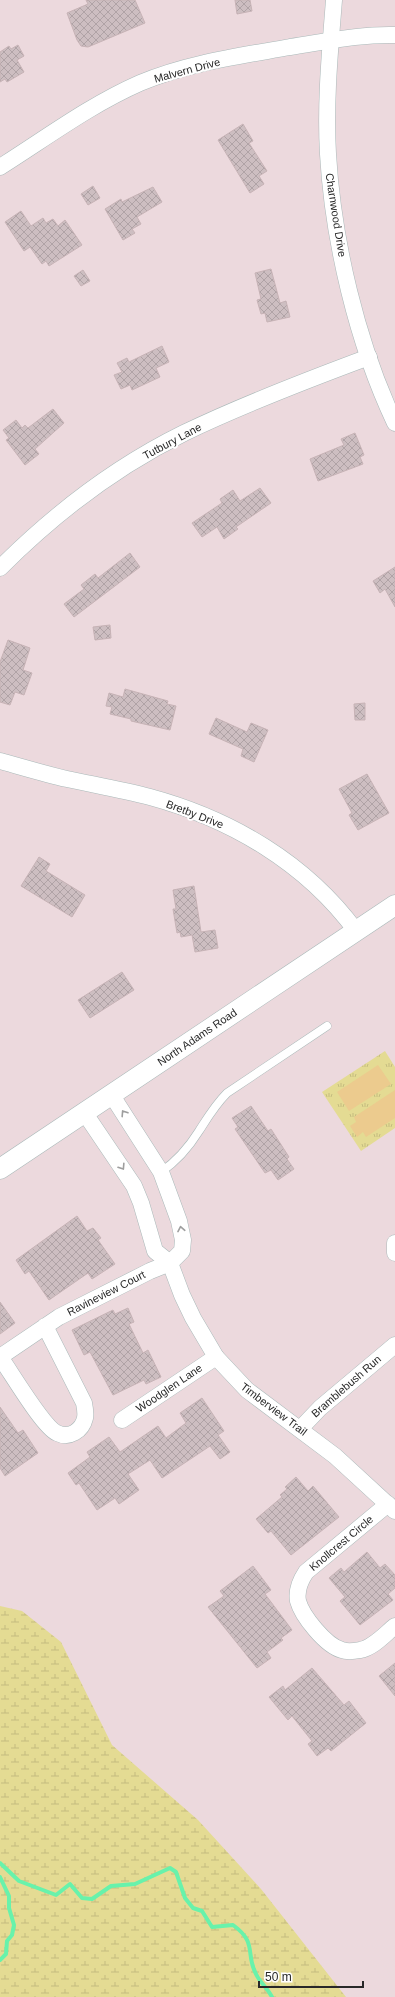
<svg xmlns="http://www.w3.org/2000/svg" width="395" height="1997" font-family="Helvetica,sans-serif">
	<defs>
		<pattern id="grass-tufts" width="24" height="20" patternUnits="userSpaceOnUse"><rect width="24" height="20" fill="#e4db93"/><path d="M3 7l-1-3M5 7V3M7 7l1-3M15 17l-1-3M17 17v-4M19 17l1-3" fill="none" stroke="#c4bc7f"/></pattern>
		<pattern id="wetland-marsh" width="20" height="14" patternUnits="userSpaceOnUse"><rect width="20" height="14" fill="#e4db93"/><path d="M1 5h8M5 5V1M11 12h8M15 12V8" fill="none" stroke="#c4bc7f"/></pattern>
		<pattern id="building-cross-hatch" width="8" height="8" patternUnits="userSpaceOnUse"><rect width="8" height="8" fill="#cdbec1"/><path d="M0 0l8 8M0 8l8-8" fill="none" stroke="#b0a3a6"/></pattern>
	</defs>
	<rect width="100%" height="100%" fill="#ecd9dd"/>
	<polygon fill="url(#grass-tufts)" points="385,1051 395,1067 395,1128 361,1151 322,1092"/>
	<polygon fill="url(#wetland-marsh)" points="0,1606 22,1611 61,1642 112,1745 198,1820 261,1889 346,1997 0,1997"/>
	<g fill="#eccb8e">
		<polygon points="378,1065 391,1084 349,1111 337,1092"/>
		<polygon points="395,1090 395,1118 366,1137 363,1132 357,1137 350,1126 356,1122 354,1117"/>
	</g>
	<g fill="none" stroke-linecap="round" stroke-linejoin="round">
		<g stroke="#68f2ab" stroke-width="4">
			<path d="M0,1863L19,1881L56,1895L70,1884L82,1898L92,1899L111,1886L135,1884L170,1868L176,1872L185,1898L193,1908L202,1911L212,1927L233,1925C258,1943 245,1954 256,1974C260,1983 267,1987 272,1997"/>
			<polyline points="0,1877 9,1896 9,1908 14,1925 12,1935 7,1941 6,1954 0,1960"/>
		</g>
	</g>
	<g fill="url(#building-cross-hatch)" stroke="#c7b3b6">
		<polygon points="86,0 135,0 145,23 88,47 81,46 77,40 67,13 88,4"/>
		<polygon points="235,0 250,0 252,11 237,14"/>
		<polygon points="18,45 24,56 17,60 24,72 7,82 5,79 0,82 0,52 9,46 11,49"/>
		<polygon points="243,124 253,141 249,143 267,171 259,176 264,184 250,193 218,140"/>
		<polygon points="93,186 100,198 88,205 81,194"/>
		<polygon points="153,187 162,202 137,217 141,224 132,229 135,233 123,240 105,209 121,199 122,202"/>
		<polygon points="21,211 31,226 43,218 46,223 53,219 58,226 65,220 82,245 49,266 46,261 42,264 30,247 24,251 5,222"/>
		<polygon points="271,269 280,303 286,301 290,317 267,322 265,313 261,314 257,300 261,299 255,273"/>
		<polygon points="83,270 90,281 81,286 74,276"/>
		<polygon points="162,346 169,362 156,368 160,377 132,390 130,385 121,389 114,375 122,372 117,363 127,358 129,362"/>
		<polygon points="53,409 64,423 35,449 39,454 25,465 6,440 9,438 3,430 16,420 22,428 25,425 28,428"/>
		<polygon points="355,433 364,455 360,457 363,464 318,481 310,459 344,445 341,439"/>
		<polygon points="260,488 271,503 236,527 238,529 224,539 217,527 202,537 192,523 222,503 220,499 233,490 240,501"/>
		<polygon points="130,553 140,567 74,617 64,604 84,589 81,585 95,574 98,578"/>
		<polygon points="395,567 395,607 385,589 380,593 373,581"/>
		<polygon points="110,625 111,638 95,640 93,627"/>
		<polygon points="8,640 30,648 23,670 32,673 24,695 15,692 10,705 0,702 0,662"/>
		<polygon points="125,689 168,701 167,704 176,706 170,730 131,721 131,719 110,714 112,707 106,706 109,693 123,697"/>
		<polygon points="365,703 365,720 355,720 354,704"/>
		<polygon points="216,718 247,732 251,723 268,730 254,762 241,756 243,749 209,734"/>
		<polygon points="367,774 389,813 358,830 349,815 352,813 339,789"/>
		<polygon points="39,857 50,864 46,871 85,895 72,917 21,886"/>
		<polygon points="194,886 201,932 215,930 218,948 195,952 192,935 181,937 180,932 177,933 173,909 176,909 173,890"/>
		<polygon points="122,972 134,990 90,1018 78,1000"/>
		<polygon points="251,1106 268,1131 271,1129 289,1157 287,1159 294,1169 278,1180 271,1170 265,1173 235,1129 238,1127 232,1118"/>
		<polygon points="77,1216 87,1231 93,1228 101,1238 98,1240 115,1264 92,1279 88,1273 49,1300 29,1271 25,1274 16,1260"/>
		<polygon points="0,1302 15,1323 0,1334"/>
		<polygon points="128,1308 134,1322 129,1324 143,1353 148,1350 161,1377 146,1384 144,1380 113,1395 90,1352 84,1355 72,1330 113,1310 115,1314"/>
		<polygon points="202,1398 224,1431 218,1435 230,1452 220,1459 210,1446 162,1478 150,1460 128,1474 139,1490 119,1504 115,1498 97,1510 79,1483 76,1485 68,1473 90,1457 87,1452 109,1437 120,1452 158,1426 166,1438 186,1423 180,1413"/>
		<polygon points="0,1407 18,1433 23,1430 38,1453 5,1476 0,1468"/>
		<polygon points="296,1477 308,1491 313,1486 339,1517 291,1555 271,1531 268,1533 256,1519 282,1497 280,1495 287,1489 285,1487"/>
		<polygon points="367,1552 380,1568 385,1564 395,1575 395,1588 388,1594 393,1600 360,1625 340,1601 345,1597 329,1578 341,1568 344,1572"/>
		<polygon points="253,1566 271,1590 265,1594 292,1630 281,1638 283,1640 267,1652 271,1658 257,1668 208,1607 224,1596 220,1591"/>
		<polygon points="395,1663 395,1696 379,1676"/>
		<polygon points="312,1668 344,1705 349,1701 366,1723 331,1751 328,1748 317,1756 308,1744 312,1741 292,1716 288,1720 269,1697 283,1686 285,1690"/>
	</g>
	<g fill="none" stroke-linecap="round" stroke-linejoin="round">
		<g stroke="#aab9b9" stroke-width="9">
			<path id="service" d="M161,1172C177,1161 189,1147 199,1131C208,1117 215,1105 227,1093L327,1026"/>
		</g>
		<g stroke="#aab9b9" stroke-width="17">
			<g id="minor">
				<path d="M334,0C330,51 325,103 328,154C333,241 357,343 395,423"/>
				<path d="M0,167C46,138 90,105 140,83C187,63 240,56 290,47C324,42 360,34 395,35"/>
				<path d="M0,568C53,515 117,466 184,433C244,404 307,380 369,357"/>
				<path d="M0,761C22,767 45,774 67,779C95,785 123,790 150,797C231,819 306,863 356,931"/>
				<polyline points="84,1112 134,1186 141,1203 155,1251 170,1263 182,1295 193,1318 216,1357 247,1390 335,1456 395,1511"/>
				<polyline points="395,1243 395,1253"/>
				<path d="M45,1326L84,1403C85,1408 86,1413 85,1418C82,1431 69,1439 57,1433C43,1427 11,1372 0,1357L59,1317L150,1271L170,1263L182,1251L183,1240L179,1221L161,1172L111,1094"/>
				<polyline points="122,1420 216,1357"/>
				<polyline points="300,1429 320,1408 395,1345"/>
				<path d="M388,1504L306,1572C300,1581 296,1590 298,1601C302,1616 326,1646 342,1650C347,1652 355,1651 360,1650C373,1648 385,1634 395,1626"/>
			</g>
		</g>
		<g stroke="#aab9b9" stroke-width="21">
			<polyline id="tertiary" points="0,1169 395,905"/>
		</g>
		<use href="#service" stroke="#fff" stroke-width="8"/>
		<use href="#minor" stroke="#fff" stroke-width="16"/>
		<use href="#tertiary" stroke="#fff" stroke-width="20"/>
	</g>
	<defs><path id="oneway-chevron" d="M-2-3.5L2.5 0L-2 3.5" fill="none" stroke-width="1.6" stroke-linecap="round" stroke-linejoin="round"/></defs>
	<g stroke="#9e9e9e">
		<use href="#oneway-chevron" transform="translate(124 1113) rotate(-123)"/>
		<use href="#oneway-chevron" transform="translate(122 1167) rotate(57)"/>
		<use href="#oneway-chevron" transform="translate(181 1229) rotate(-101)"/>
	</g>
	<g text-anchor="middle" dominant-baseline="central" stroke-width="4" stroke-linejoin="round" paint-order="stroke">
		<g font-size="11" fill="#282828" stroke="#fff">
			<text transform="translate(187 70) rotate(-15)">Malvern Drive</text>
			<text transform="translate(336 215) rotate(81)">Charnwood Drive</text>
			<text transform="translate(172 441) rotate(-28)">Tutbury Lane</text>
			<text transform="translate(195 814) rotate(21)">Bretby Drive</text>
			<text transform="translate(197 1037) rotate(-34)">North Adams Road</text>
			<text transform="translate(106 1293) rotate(-27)">Ravineview Court</text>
			<text transform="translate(346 1386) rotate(-41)">Bramblebush Run</text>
			<text transform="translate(169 1388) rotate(-34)">Woodglen Lane</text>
			<text transform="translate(274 1409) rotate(37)">Timberview Trail</text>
			<text transform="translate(341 1543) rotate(-40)">Knollcrest Circle</text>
		</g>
	</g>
	<path d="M259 1981v6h104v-6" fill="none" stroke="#282828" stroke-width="2"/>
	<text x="265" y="1981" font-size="12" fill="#282828" stroke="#ffffff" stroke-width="3" paint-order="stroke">50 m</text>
</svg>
